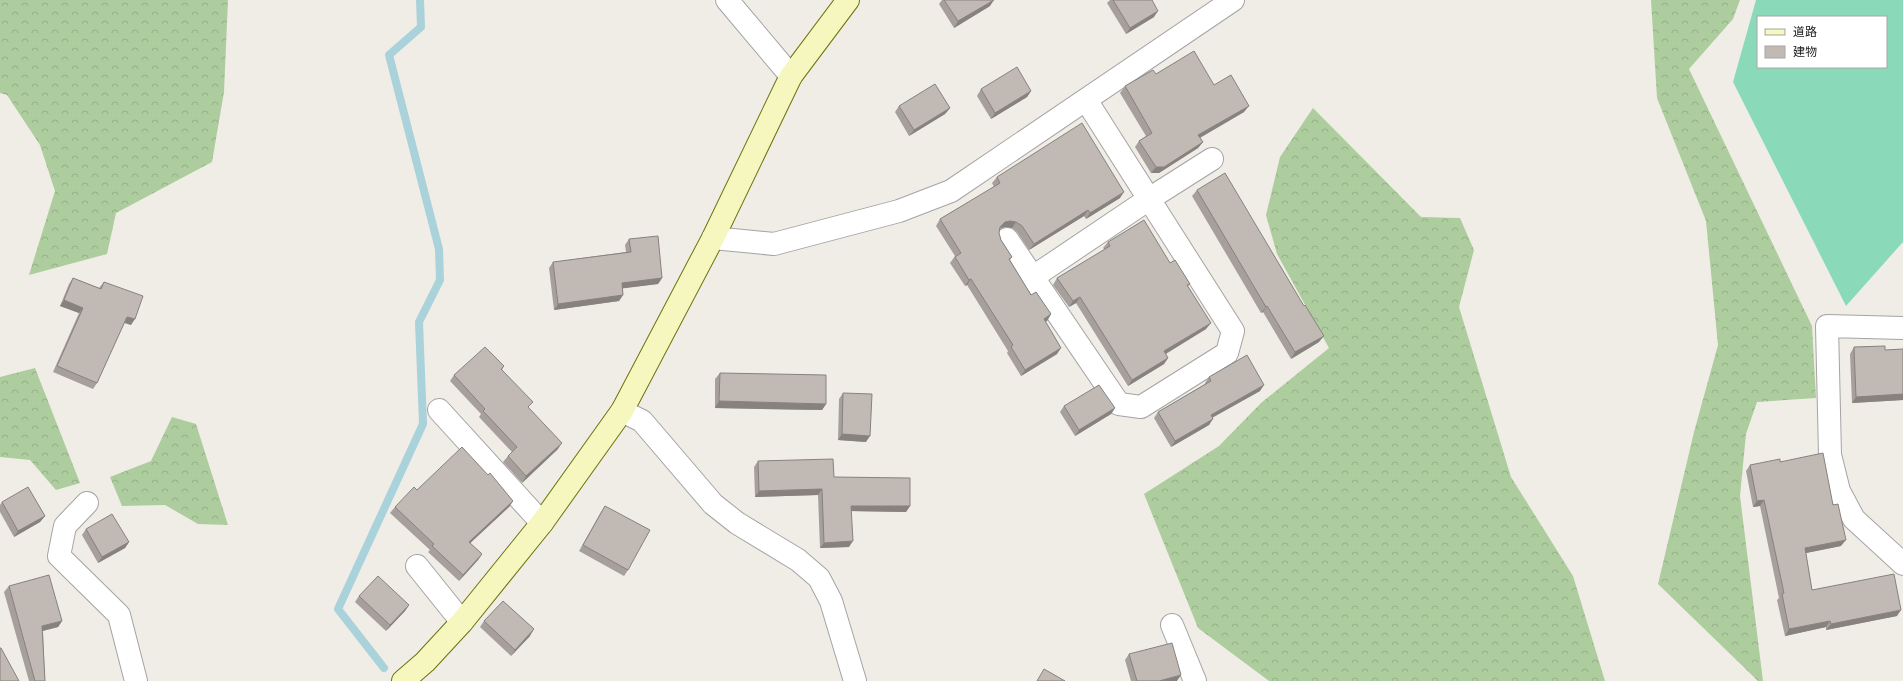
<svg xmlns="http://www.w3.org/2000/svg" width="1903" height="681" font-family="Commissioner,'Noto Sans JP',sans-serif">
	<defs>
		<pattern id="forest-crowns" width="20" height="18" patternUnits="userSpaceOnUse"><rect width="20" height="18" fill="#aecd9e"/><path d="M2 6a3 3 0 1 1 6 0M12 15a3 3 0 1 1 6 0" fill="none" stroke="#95b088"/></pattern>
	</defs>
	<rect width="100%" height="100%" fill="#f0ede7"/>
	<g fill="url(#forest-crowns)">
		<polygon points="0,0 228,0 224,92 212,162 116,213 107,254 29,275 55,191 40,145 7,95 0,93"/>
		<polygon points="1651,0 1740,0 1733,19 1689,69 1812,326 1816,398 1757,402 1746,434 1740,496 1763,681 1758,681 1658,584 1694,432 1718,345 1706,221 1657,98"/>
		<polygon points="1313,108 1421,217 1460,218 1474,250 1459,307 1511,477 1573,576 1605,681 1269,681 1198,628 1144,494 1219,446 1261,403 1329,348 1277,254 1266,215 1280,157"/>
		<polygon points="35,368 80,483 56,490 30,460 0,457 0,377"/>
		<polygon points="172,417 196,424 228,525 198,524 165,505 122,506 110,477 151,461"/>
	</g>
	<path fill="#8adab9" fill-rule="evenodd" d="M1756,0H1903V242L1846,306L1733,82ZM1758,17H1886V67H1758Z"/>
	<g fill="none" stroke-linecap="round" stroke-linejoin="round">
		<polyline stroke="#aad2db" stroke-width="8" points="384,668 338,609 423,424 419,322 440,280 439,249 389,55 421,27 420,0"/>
		<g stroke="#a4a4a4" stroke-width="24">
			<g id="street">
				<polyline points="727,0 791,76"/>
				<polyline points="713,238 774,244 899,211 951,191 1233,0"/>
				<polyline points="1007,239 1119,404 1141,407 1227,353 1233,331 1086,100"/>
				<polyline points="1033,277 1149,199 1212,159"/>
				<polyline points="1903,328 1827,326 1830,455 1839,491 1854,519 1903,564"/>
				<polyline points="439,410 542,523"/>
				<polyline points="622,411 642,421 713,504 737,523 798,560 819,578 831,601 855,681"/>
				<polyline points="87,503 65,526 59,556 119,615 136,681"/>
				<polyline points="417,566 462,622"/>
				<polyline points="1172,625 1195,681"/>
			</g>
		</g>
		<g stroke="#6c730b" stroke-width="24">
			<polyline id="secondary" points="403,681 425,662 462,622 542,523 622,411 713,238 791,76 848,0"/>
		</g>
		<use href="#street" stroke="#fff" stroke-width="22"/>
		<use href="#secondary" stroke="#f6f6bf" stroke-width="22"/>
	</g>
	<g fill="#a69f9b">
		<polygon points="942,0 944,0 990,6 954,28 939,4"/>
		<polygon points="1110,0 1152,0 1154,17 1126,34 1107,3"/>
		<polygon points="1156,74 1214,85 1244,112 1200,138 1203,142 1198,148 1159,173 1151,173 1135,147 1139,141 1146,136 1120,93 1125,86"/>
		<polygon points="981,89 1031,91 1027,97 991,119 977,96"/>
		<polygon points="899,106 950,108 945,114 909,136 895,112"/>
		<polygon points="997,177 1120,198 1086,219 1084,216 1029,250 1017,232 1012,228 1006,227 1000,229 999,233 1001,240 1012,257 1010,260 1031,295 1051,314 1047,321 1045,322 1057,354 1021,376 1007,353 1008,351 967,285 965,286 950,263 955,256 936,226 940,219 994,187 992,183"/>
		<polygon points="1197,190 1319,342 1291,359 1263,312 1261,313 1192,196"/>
		<polygon points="629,239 662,278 658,284 623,288 623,295 619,301 554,310 549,268 553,262 626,252 625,245"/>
		<polygon points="1108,242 1170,263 1190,284 1188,286 1206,329 1166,354 1168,358 1164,364 1128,386 1076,303 1069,307 1053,285 1057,278 1105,250 1103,248"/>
		<polygon points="73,278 99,288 104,282 131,325 124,323 97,383 93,389 53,372 79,313 60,306 69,284"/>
		<polygon points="1854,347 1885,350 1903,349 1903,400 1852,403 1850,354"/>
		<polygon points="504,366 502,370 558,449 522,483 503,462 508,456 512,452 479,417 481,414 450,381 454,375"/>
		<polygon points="720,373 826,404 822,410 715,408 715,379"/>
		<polygon points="1209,377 1260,391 1212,418 1209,425 1171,447 1154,418 1158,412 1205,384 1205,383"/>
		<polygon points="843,393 866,442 838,440 839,399"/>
		<polygon points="1064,406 1115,408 1111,414 1075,436 1060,412"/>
		<polygon points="758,461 834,477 910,506 906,512 851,511 849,547 820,548 818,495 755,497 754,467"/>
		<polygon points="1780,462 1841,546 1806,553 1812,590 1897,616 1826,630 1826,627 1785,636 1777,600 1779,598 1760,506 1753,507 1746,471 1750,465"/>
		<polygon points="417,490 513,501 509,507 470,543 482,554 478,560 459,581 428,552 430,550 390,513 395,507"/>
		<polygon points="2,502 45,516 40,522 14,537 0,512 0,505"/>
		<polygon points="605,506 628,570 624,576 579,551 601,512"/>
		<polygon points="86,529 129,542 125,548 98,563 82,535"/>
		<polygon points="9,586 62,621 58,627 43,631 45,681 29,681 4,592"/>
		<polygon points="359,596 409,605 405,611 386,631 355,602"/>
		<polygon points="484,621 530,636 511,656 480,627"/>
		<polygon points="1129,654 1177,681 1131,681 1125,660"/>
	</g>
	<g fill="#87827e">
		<polygon points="994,0 990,6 954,28 958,21"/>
		<polygon points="1158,11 1154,17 1126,34 1130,28"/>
		<polygon points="1031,91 1027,97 991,119 995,113"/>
		<polygon points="1249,106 1244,112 1194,141 1198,135"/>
		<polygon points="950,108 945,114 909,136 914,130"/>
		<polygon points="1203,142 1198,148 1159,173 1151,173 1156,167"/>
		<polygon points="1124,192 1120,198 1086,219 1090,213"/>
		<polygon points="1088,210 1084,216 1029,250 1034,244"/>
		<polygon points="1010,221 1016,222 1012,228 1006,227 1000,228 996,233 1005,222"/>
		<polygon points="662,278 658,284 618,289 622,283"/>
		<polygon points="971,279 967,285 965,286 969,280"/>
		<polygon points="623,295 619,301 554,310 558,304"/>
		<polygon points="1080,297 1076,303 1069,307 1073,301"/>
		<polygon points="64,300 83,308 79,313 60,306"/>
		<polygon points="1267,306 1263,312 1261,313 1266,307"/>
		<polygon points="1051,314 1047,321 1039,325 1044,319"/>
		<polygon points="127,317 135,319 131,325 123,322"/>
		<polygon points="1211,323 1206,329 1160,357 1164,351"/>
		<polygon points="1324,336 1319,342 1291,359 1295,352"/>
		<polygon points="1061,348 1057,354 1021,376 1025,370"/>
		<polygon points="1168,358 1164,364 1128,386 1132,380"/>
		<polygon points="1264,385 1260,391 1206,421 1211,415"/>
		<polygon points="1903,394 1903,400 1852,403 1856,397"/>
		<polygon points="719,401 826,404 822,410 715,408"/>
		<polygon points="1115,408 1111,414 1075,436 1079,430"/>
		<polygon points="1213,419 1209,425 1171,447 1175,441"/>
		<polygon points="842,434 870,436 866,442 838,440"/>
		<polygon points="562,443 558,449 522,483 526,476"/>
		<polygon points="822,489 818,495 755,497 759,491"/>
		<polygon points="1764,500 1760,506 1753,507 1757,501"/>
		<polygon points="513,501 509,507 465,548 469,542"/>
		<polygon points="851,506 910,506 906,512 847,511"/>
		<polygon points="45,516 40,522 14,537 18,531"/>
		<polygon points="1846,540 1841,546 1801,554 1805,548"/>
		<polygon points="853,541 849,547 820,548 824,543"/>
		<polygon points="129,542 125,548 98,563 102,557"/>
		<polygon points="482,554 478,560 459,581 463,575"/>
		<polygon points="409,605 405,611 386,631 390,625"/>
		<polygon points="1901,610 1897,616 1826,630 1831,624"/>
		<polygon points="62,621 58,627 38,632 42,626"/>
		<polygon points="1830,621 1826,627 1785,636 1789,629"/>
		<polygon points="534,629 530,636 511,656 515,650"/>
		<polygon points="1181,675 1177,681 1159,681"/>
	</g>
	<g fill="#c1b9b4" stroke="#87827e">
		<polygon points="944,0 994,0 958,21"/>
		<polygon points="1113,0 1152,0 1158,11 1130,28"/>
		<polygon points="1194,51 1214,85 1231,75 1249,106 1198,135 1203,142 1164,167 1156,167 1139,141 1152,133 1125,86 1153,70 1156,74"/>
		<polygon points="1017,67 1031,91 995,113 981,89"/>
		<polygon points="935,84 950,108 914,130 899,106"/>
		<polygon points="1082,123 1124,192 1090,213 1088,210 1034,244 1022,226 1016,222 1010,221 1005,222 1000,227 999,233 1001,240 1012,257 1009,259 1031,295 1036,292 1051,314 1044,319 1061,348 1025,370 1011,347 1013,345 971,279 969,280 955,257 961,253 940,219 1000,183 997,177"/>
		<polygon points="1225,173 1304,306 1305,305 1324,336 1295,352 1267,306 1266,307 1197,190"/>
		<polygon points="1144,220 1170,263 1175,260 1190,284 1187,285 1211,323 1164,351 1168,358 1132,380 1080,297 1073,301 1057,278 1110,246 1108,242"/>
		<polygon points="658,236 662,278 622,283 623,295 558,304 553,262 631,252 629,239"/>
		<polygon points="73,278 101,289 104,282 143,296 135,319 127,317 97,383 57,366 83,308 64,300"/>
		<polygon points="1885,346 1885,350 1903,349 1903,394 1856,397 1854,347"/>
		<polygon points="485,347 504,366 501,369 533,402 528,407 562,443 526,476 508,456 517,447 483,411 485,409 454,375"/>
		<polygon points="1247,355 1264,385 1211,415 1213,419 1175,441 1158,412 1211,381 1209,377"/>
		<polygon points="720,373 826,375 826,404 719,401"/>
		<polygon points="1099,385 1115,408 1079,430 1064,406"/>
		<polygon points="843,393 872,394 870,436 842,434"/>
		<polygon points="462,447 488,475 490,473 513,501 469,542 482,554 463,575 432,546 434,544 395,507 414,487 417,490"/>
		<polygon points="1823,453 1833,505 1838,504 1846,540 1805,548 1812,590 1894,574 1901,610 1831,624 1830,621 1789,629 1782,594 1784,593 1764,500 1757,501 1750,465 1780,459 1780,462"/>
		<polygon points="833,459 834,477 910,478 910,506 851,506 853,541 824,543 822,489 759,491 758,461"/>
		<polygon points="28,487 45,516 18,531 2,502"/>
		<polygon points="605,506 650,530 628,570 583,545"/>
		<polygon points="112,514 129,542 102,557 86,529"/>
		<polygon points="49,575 62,621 42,626 45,681 35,681 9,586"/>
		<polygon points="378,576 409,605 390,625 359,596"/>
		<polygon points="503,601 534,629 515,650 484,621"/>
		<polygon points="1172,643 1181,675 1159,681 1137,681 1129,654"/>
		<polygon points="0,648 1,648 19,681 0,681"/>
		<polygon points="1044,669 1065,681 1037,681"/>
	</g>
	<rect x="1757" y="16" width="130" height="52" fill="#ffffff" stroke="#a6a6a6"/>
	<rect x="1765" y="29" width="20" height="6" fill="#f6f6bf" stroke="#a6a6a6"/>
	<text x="1793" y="36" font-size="12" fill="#202020">道路</text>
	<rect x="1765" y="46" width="20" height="12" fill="#c1b9b4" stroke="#a6a6a6"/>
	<text x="1793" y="56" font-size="12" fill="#202020">建物</text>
</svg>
